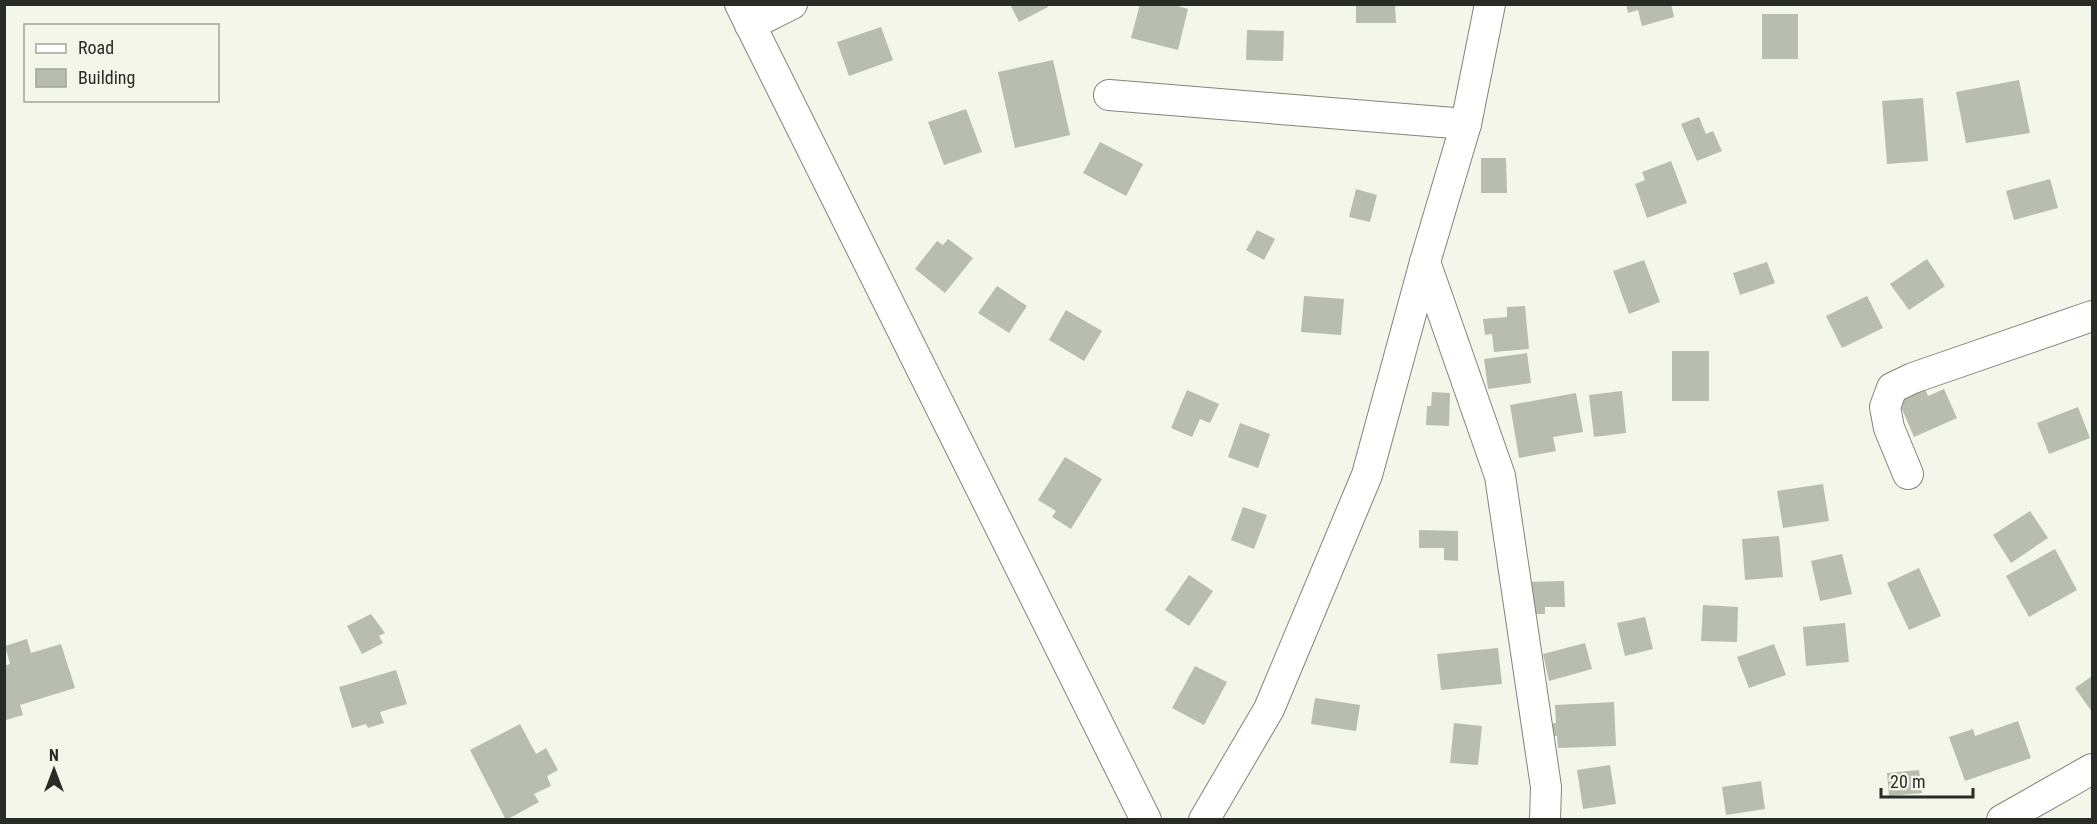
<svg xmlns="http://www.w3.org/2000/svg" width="2097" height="824" font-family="'Roboto Condensed',sans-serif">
	<rect width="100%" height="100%" fill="#f3f6e9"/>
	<g fill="#b9bdb0">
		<polygon points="1010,4 1047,4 1048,7 1019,22"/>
		<polygon points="1140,4 1171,4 1188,9 1178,50 1131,38"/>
		<polygon points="1356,4 1395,4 1396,23 1356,23"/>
		<polygon points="1626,4 1671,4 1674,17 1642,26 1638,10 1628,13"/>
		<rect x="1762" y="14" width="36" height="45"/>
		<polygon points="881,27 893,60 849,76 837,42"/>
		<polygon points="1247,30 1284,31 1283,61 1246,60"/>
		<polygon points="1053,60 1070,135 1015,148 998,72"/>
		<polygon points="2019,80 2030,133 1966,143 1956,92"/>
		<polygon points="1923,98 1928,161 1887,164 1882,101"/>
		<polygon points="966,109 982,152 944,165 928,122"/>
		<polygon points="1699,117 1706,134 1713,131 1722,151 1697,161 1681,124"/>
		<polygon points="1100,142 1143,164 1126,196 1083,173"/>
		<polygon points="1481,158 1506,158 1507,193 1481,193"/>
		<polygon points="1671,161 1687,203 1647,218 1635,184 1645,180 1642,172"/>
		<polygon points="2050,179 2058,208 2014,220 2006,191"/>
		<polygon points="1356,189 1377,195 1370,222 1349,217"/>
		<polygon points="1257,230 1275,239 1264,260 1246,250"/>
		<polygon points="948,239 973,258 945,293 915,269 937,241 943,245"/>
		<polygon points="1927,259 1945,286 1909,310 1890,284"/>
		<polygon points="1644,260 1660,302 1629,314 1613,271"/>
		<polygon points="1767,262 1775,283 1740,295 1733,273"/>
		<polygon points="997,286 1027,306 1009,333 978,313"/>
		<polygon points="1304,296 1344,299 1341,335 1301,332"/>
		<polygon points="1867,296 1883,328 1842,348 1826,316"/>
		<polygon points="1525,306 1529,349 1494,352 1492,334 1485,335 1483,319 1507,317 1507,307"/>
		<polygon points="1066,310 1102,331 1084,361 1049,340"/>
		<rect x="1672" y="351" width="37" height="50"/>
		<polygon points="1527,353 1531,383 1488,389 1484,359"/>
		<polygon points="1923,384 1928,396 1944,389 1957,418 1914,437 1896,395"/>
		<polygon points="1187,390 1219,404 1210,423 1200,419 1192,437 1171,428"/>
		<polygon points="1622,391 1626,433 1594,437 1589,395"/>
		<polygon points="1432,392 1450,393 1449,426 1426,425 1427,406 1431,406"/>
		<polygon points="1576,393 1583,432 1553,437 1556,451 1519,458 1510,405"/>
		<polygon points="2078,407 2090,438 2049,454 2037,423"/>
		<polygon points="1240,423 1270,434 1258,468 1228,457"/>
		<polygon points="1065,457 1102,479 1071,529 1052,517 1056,511 1038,500"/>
		<polygon points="1823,484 1829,521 1783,528 1777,491"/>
		<polygon points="1243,507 1267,515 1254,549 1231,540"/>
		<polygon points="2030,511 2048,538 2011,563 1993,535"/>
		<polygon points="1419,530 1458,531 1458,561 1444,560 1444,548 1419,548"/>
		<polygon points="1779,536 1783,577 1745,580 1742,539"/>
		<polygon points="2055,549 2077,590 2029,617 2006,576"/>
		<polygon points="1842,554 1852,594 1820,601 1811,561"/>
		<polygon points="1919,568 1941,616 1909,630 1887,583"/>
		<polygon points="1189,575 1213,591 1189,626 1165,610"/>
		<polygon points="1564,581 1565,607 1545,607 1545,614 1523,614 1522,582"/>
		<polygon points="1703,605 1738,607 1737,642 1701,641"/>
		<polygon points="371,614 385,633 379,636 383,643 362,654 347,626"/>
		<polygon points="1645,617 1653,649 1625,656 1617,623"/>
		<polygon points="1845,623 1849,662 1806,666 1803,627"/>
		<polygon points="27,639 31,653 61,644 75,688 20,705 23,715 6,720 4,666 10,664 5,646"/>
		<polygon points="1585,643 1592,669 1549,681 1543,654"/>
		<polygon points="1774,644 1786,675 1749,688 1737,657"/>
		<polygon points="1498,648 1502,684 1441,690 1437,654"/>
		<polygon points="1195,666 1227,682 1204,725 1172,708"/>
		<polygon points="396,670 407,704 380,712 384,723 368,728 366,724 352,728 339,687"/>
		<polygon points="2092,676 2092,712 2075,688"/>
		<polygon points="1315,698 1360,705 1356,731 1311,724"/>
		<polygon points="1614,702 1616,746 1558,748 1557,736 1549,736 1549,724 1556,723 1555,705"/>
		<polygon points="2018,721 2031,758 1965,781 1949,737 1973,729 1975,736"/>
		<polygon points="1454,723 1482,726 1478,765 1450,763"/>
		<polygon points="520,724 536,754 546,748 558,770 547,776 551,786 534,794 539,802 506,820 470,750"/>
		<polygon points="1610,765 1616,804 1583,809 1577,770"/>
		<polygon points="1919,770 1922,793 1889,796 1887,773"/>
		<polygon points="1761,781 1765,809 1726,815 1722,787"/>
	</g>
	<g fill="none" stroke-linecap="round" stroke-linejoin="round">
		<g stroke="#828579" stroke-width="32">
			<g id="minor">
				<polyline points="740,4 1146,820"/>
				<polyline points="750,25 792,4"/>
				<polyline points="1109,95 1466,124"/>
				<polyline points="1425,262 1500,476 1546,787 1545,820"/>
				<polyline points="1908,474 1889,428 1885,407 1892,388 1913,378 2092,316"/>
				<polyline points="1204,820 1269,709 1367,475 1425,262 1466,124 1490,4"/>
				<polyline points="2002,820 2092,769"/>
			</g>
		</g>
		<use href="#minor" stroke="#fff" stroke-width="30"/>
	</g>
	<rect width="2097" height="824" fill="none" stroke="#292b26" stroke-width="12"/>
	<rect x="24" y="24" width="195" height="78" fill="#f3f6e9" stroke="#a2a59b" stroke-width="1.5"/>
	<rect x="36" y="44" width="30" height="9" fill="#ffffff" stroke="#a2a59b" stroke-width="1.5"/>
	<text x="78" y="54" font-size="18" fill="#292b26">Road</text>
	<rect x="36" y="69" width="30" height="18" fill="#b9bdb0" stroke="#a2a59b" stroke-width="1.5"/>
	<text x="78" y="84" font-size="18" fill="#292b26">Building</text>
	<g transform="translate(54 770)" stroke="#f3f6e9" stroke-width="4.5" paint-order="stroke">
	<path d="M0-4.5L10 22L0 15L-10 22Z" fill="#292b26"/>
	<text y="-9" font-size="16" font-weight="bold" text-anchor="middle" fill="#292b26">N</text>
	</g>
	<path d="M1881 788v9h92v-9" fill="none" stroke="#292b26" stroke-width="3"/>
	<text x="1890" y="788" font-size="18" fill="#292b26" stroke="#f3f6e9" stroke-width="4.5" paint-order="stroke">20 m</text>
</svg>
